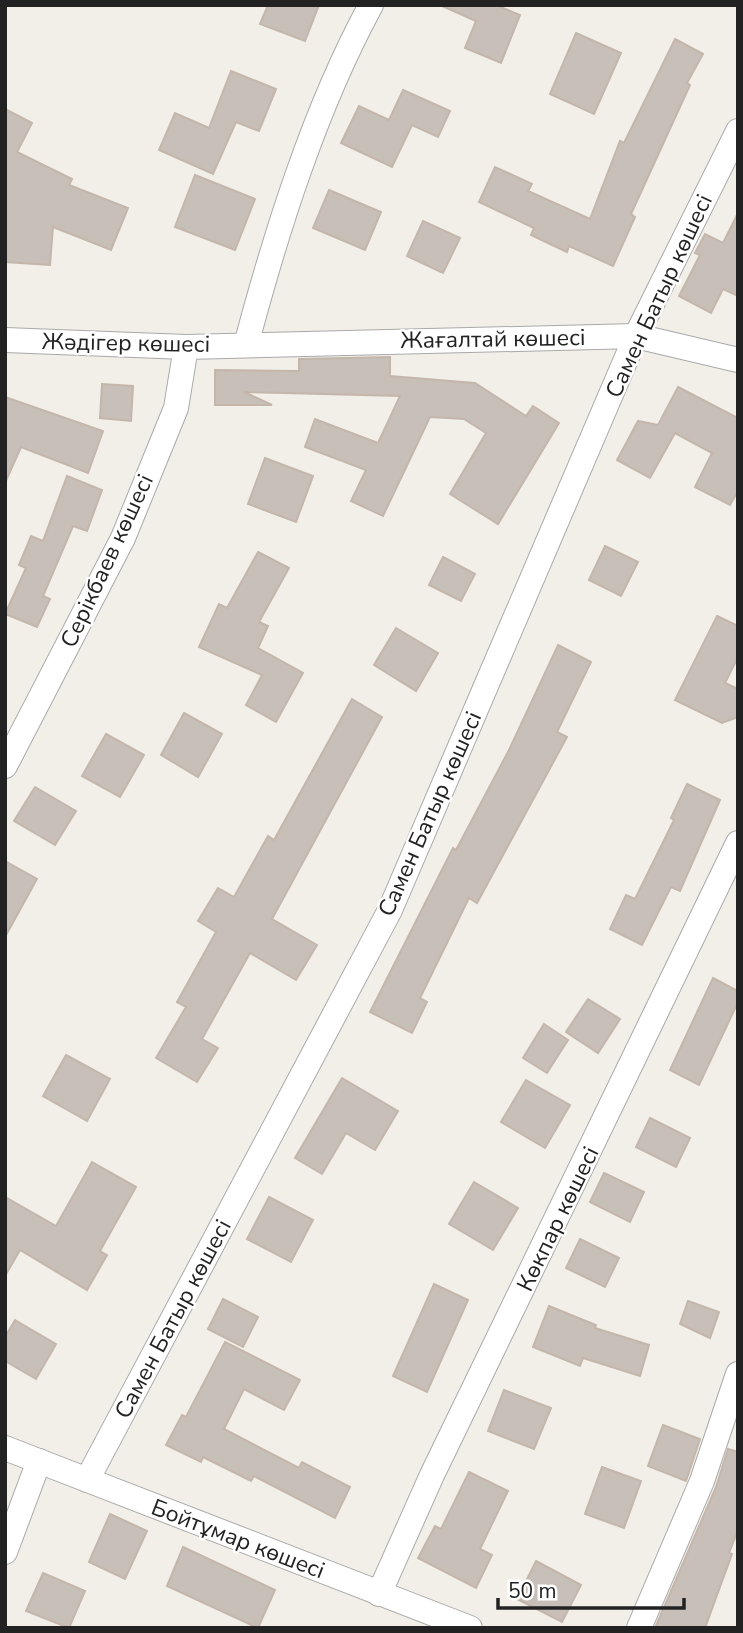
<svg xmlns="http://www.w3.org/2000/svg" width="743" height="1633" font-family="'Nunito Sans',sans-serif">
	<rect width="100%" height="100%" fill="#f2efe9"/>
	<g fill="#c7bfb8" stroke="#c4b6ab" stroke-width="2">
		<polygon points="268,5 319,5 305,41 260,24"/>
		<polygon points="440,5 496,5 520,15 501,63 465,48 476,21"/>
		<polygon points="576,33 621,53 594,114 550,94"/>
		<polygon points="675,39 703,54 687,83 690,85 631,214 635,217 613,266 569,246 567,252 531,235 534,228 479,202 495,167 532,184 528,191 590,219 620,141 624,143"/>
		<polygon points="231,71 276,89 259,131 236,122 213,174 159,150 175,113 209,128"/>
		<polygon points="403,90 450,111 438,137 412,125 392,167 341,143 359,106 389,120"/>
		<polygon points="5,109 32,123 17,152 72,179 69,185 128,208 111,250 53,227 50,265 5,262"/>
		<polygon points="195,175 255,199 235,250 175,227"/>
		<polygon points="329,190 381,212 365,250 313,228"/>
		<polygon points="738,213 738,296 723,289 711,313 679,296 700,255 695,253 705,234 723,243"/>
		<polygon points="423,221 460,238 443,273 407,256"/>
		<polygon points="390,357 390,376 475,383 526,416 533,406 559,423 498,524 450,494 486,433 464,419 430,417 383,516 351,501 366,470 305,447 315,419 378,443 400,396 244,392 272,405 215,405 215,370 299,371 299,359"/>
		<polygon points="102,384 133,386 131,421 100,418"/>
		<polygon points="678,387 738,418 738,491 730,505 695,487 712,453 675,433 650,478 617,460 638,421 658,425"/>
		<polygon points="5,397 103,431 88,473 21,447 5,483"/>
		<polygon points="265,458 313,476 296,522 248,504"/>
		<polygon points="67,476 102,490 87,531 73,526 43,596 50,599 37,627 5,614 26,568 19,565 31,536 43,541"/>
		<polygon points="605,546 638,562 621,596 589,580"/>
		<polygon points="258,552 289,568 259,622 268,626 258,648 303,673 276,722 246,705 262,675 199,647 219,604 227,608"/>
		<polygon points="443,557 475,574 461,601 429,585"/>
		<polygon points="717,616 738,626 738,657 725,683 738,689 738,717 722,723 675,700"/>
		<polygon points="396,628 438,653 416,691 374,665"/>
		<polygon points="558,645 591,662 557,732 567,737 477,903 469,898 420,998 427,1002 412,1033 370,1012 453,848 456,850 509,750"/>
		<polygon points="352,699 382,717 272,919 317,945 296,980 250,953 202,1039 218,1048 197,1082 156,1058 186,1007 177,1002 216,932 198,921 218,888 234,897 268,836 274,840"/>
		<polygon points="184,713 222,734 198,777 161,755"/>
		<polygon points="106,734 144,755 120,797 82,776"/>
		<polygon points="687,784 720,800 680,891 671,887 642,945 610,929 626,895 635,899 674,820 671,818"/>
		<polygon points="35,787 76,811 55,845 14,821"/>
		<polygon points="5,861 37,879 5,937"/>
		<polygon points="713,978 738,991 738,1002 699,1085 670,1070"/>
		<polygon points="588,999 620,1019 598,1053 566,1032"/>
		<polygon points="544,1024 568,1040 547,1073 523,1058"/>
		<polygon points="66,1055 110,1079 87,1121 43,1096"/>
		<polygon points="342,1078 398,1111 375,1150 346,1133 322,1174 295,1158"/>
		<polygon points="526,1080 570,1105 545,1148 501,1122"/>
		<polygon points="650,1118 690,1138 676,1167 636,1147"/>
		<polygon points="92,1162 136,1187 100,1251 107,1255 87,1290 20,1250 5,1276 5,1197 56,1226"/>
		<polygon points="604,1173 644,1192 630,1222 590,1202"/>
		<polygon points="474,1182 518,1208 493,1250 449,1224"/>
		<polygon points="269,1197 313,1220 291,1262 247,1239"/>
		<polygon points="580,1239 619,1258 605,1287 566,1268"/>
		<polygon points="434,1284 468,1300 427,1392 393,1376"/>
		<polygon points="223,1299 258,1317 243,1347 208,1329"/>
		<polygon points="688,1301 719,1312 710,1338 680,1324"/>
		<polygon points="549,1306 596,1325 595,1328 649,1345 640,1376 583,1358 580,1366 533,1347"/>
		<polygon points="15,1320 56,1344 36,1379 5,1361 5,1337"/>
		<polygon points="225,1342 300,1380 284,1410 244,1389 224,1429 299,1468 302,1462 350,1487 335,1518 254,1476 251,1481 203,1457 201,1462 166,1445 182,1415 186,1417"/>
		<polygon points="504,1390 551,1408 534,1449 488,1431"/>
		<polygon points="663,1425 700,1439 686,1481 648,1466"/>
		<polygon points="728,1449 738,1452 738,1530 729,1553 732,1554 705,1628 655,1628 716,1487"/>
		<polygon points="602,1467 641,1481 624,1528 585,1514"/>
		<polygon points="469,1472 508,1491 480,1549 492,1555 476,1588 418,1558 435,1526 441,1529"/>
		<polygon points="110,1514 147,1531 125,1579 89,1562"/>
		<polygon points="183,1547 275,1590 258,1628 167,1586"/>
		<polygon points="536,1561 581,1585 562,1622 517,1599"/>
		<polygon points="43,1573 85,1591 69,1628 26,1611"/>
	</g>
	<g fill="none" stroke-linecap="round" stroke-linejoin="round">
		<g stroke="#a9a9a9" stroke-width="26">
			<g id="street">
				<polyline points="5,340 186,347 636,336 738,360"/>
				<path d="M246,345C276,232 315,108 371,5"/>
				<polyline points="5,766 123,538 176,408 186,347"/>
				<polyline points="5,1448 470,1628"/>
				<polyline points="87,1480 390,910 636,336 738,131"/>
				<polyline points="5,1552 39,1461"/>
				<polyline points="379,1594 432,1475 738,843"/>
				<polyline points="639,1628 702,1481 738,1374"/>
			</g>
		</g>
		<use href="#street" stroke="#fff" stroke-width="24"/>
	</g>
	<g text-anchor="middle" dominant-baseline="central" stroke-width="5" stroke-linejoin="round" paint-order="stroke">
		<g font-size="23" fill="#222" stroke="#fff">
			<text transform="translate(659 296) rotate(-65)">Самен Батыр көшесі</text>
			<text transform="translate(493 339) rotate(-1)">Жағалтай көшесі</text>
			<text transform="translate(126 343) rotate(1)">Жәдігер көшесі</text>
			<text transform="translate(107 561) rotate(-65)">Серікбаев көшесі</text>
			<text transform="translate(430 814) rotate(-66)">Самен Батыр көшесі</text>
			<text transform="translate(558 1219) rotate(-64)">Көкпар көшесі</text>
			<text transform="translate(173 1319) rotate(-62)">Самен Батыр көшесі</text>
			<text transform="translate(238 1539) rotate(21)">Бойтұмар көшесі</text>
		</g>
	</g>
	<rect width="743" height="1633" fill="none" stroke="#222222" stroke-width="14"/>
	<path d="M498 1598v10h186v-10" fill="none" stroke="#222222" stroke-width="3.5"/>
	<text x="508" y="1598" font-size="21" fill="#222222" stroke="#ffffff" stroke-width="5" paint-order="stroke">50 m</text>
</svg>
